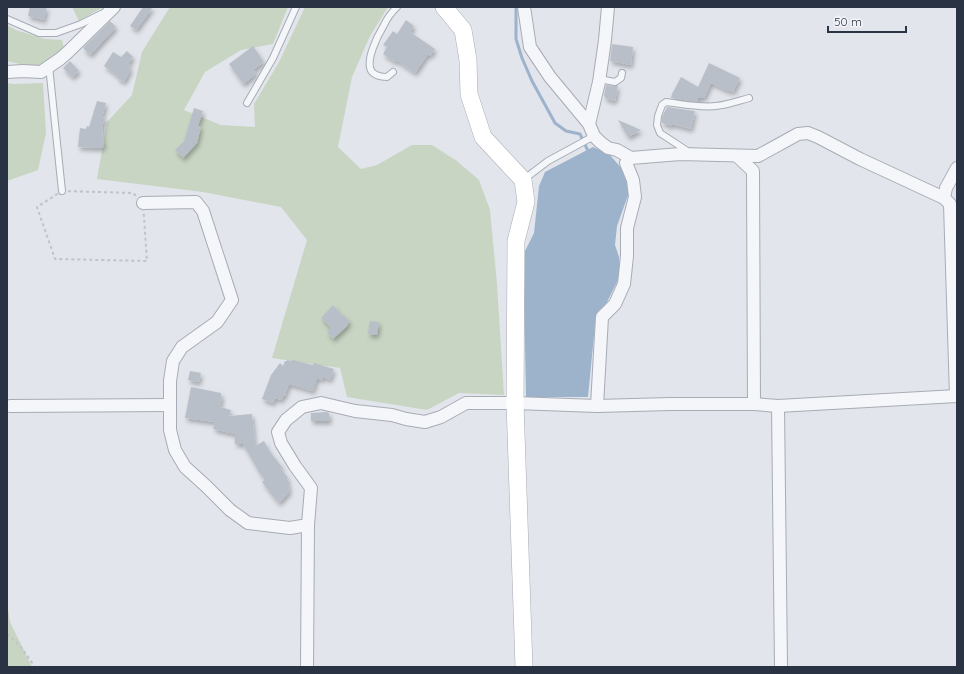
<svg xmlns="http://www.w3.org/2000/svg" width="964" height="674" font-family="Quicksand,sans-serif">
	<defs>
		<filter id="shadow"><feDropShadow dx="2" dy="3.5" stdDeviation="2" flood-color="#0004"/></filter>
	</defs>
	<rect width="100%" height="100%" fill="#e2e5eb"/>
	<g fill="#c8d5c3">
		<polygon points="72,7 103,7 79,21"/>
		<polygon points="170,7 288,7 273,44 241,50 205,72 184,110 221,125 255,127 254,104 279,62 305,7 388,7 370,36 352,77 338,147 361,169 377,165 412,145 432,145 457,161 479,180 490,210 497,284 504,395 459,393 427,410 347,397 340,368 272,358 307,240 281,207 203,192 97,179 107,122 132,95 142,52"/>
		<polygon points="7,25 16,30 45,39 62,40 64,49 38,66 20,64 7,61"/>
		<polygon points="7,83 13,84 43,83 46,133 38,170 7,181"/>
		<polygon points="7,603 10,622 32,667 7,667"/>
	</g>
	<polygon fill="#9db3cb" points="593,147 609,154 623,170 631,187 617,226 615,245 619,257 620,270 617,282 606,304 598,311 595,325 588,397 526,397 524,296 525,251 534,233 539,186 545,172"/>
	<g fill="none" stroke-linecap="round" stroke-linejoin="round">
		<polyline stroke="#9db3cb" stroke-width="3" points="516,7 516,39 522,58 532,81 555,123 566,131 580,134 589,153"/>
	</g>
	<g fill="#b9bfc8" filter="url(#shadow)">
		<polygon points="30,7 47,7 44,20 28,16"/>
		<polygon points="143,7 153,7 136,30 130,26"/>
		<polygon points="406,20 414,26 410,32 435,49 430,56 428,54 415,73 396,60 395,62 383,54 387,47 383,45 393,31 397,34"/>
		<polygon points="110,21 116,27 90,55 83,48"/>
		<polygon points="612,44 633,47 631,65 610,61"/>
		<polygon points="253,46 264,62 254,69 256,73 254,74 255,75 243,84 229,64"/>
		<polygon points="127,51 133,57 128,64 130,65 128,68 131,69 124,82 117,78 118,76 104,66 113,52 121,57"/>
		<polygon points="70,61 79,71 72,77 63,68"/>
		<polygon points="709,63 740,78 733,92 729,90 728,91 711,83 704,98 698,98 697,102 671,98 672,94 681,77 698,87"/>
		<polygon points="606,85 614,86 618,85 615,101 606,99 604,95"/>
		<polygon points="97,101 106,103 102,117 105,118 103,124 102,140 104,140 103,148 78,147 80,128 86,129 87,126 89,127"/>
		<polygon points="667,107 695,111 691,129 672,124 672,126 662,123 662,117"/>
		<polygon points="194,108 203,111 198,126 201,127 197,143 183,158 175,150 184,141"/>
		<polygon points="618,120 641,130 628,137"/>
		<polygon points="333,305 343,317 344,315 350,322 347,324 348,325 333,339 327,332 331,328 321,318"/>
		<polygon points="370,321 379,322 377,335 368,334"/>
		<polygon points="287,360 292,361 293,360 313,365 314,363 334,369 330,380 323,377 322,380 317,378 313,391 289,384 285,395 283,397 281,400 275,398 273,403 262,399 271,375 280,363 283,366 285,361 287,361"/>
		<polygon points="190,371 201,373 199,382 188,380"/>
		<polygon points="191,387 221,393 221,396 222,396 220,407 231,410 229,416 252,414 255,446 264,441 270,452 282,467 281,469 288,478 287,479 289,482 287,483 290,486 288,488 290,491 279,503 269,492 270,492 262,482 265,480 259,472 243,444 235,444 235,434 213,429 215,422 185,418"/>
		<polygon points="327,412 329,413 330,421 311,421 311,413"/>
	</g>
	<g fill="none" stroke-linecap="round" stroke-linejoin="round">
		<g stroke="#a7acb5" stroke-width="8">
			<g id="lane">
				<polyline points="7,19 39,33 56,33 81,24 101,14"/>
				<polyline points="49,66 62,191"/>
				<path d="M393,72L387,77C382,77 376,76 372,72C364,62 378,35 384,25C387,18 392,12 397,7"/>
				<polyline points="599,79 615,82 621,78 622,73"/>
				<polyline points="247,103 273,58 296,7"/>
				<path d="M689,152L660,133L657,125L658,116L662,105L666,102C682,104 699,108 716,106C727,105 738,101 749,98"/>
				<polyline points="523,180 548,161 594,136"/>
			</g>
		</g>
		<g stroke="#a7acb5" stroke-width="14">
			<g id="street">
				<polyline points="524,7 530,47 550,77 589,124 594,136 600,142 608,148 617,150 631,158"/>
				<polyline points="7,72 23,71 41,72 60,59 68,52 114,7"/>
				<polyline points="589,124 599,82 605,40 608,7"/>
				<polyline points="737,156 753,171 754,404"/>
				<polyline points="944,198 950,204 956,396"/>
				<polyline points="143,203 196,202 203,211 232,300 217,322 182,347 173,361 170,381 170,430 175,450 185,467 206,486 230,510 248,523 290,528 308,525"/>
				<polyline points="10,406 170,405"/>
				<polyline points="597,406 602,317 615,304 624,284 627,256 627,228 635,197 633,180 626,163 631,158 680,154 758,156 798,134 808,133 818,137 860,159 944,198 946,188 957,168"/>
				<polyline points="778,406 781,667"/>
				<polyline points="307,667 308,525 311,488 295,466 281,443 278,432 286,420 302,407 321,403 355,411 392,415 406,419 425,422 441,417 466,403 515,403 597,406 670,404 754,404 778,406 957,396"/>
			</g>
		</g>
		<g stroke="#a7acb5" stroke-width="18">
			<polyline id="secondary" points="444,7 463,30 468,60 469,94 483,137 523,180 526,202 516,241 515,403 524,667"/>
		</g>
		<g stroke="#c0c3ca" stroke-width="2" stroke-dasharray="3 3" stroke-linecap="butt">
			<polygon points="62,191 133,193 143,203 147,261 55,259 37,207"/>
			<polyline points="7,634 21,647 35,667"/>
		</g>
		<use href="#lane" stroke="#f5f6f9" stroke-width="6"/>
		<use href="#street" stroke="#f5f6f9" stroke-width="12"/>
		<use href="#secondary" stroke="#fff" stroke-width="17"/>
	</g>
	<rect width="964" height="674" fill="none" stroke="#2a3343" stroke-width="16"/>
	<path d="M828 26v6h78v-6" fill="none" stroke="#2a3343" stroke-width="2"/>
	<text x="834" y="26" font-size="12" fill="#2a3343" stroke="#f2f4f8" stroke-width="3" paint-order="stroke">50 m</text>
</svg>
